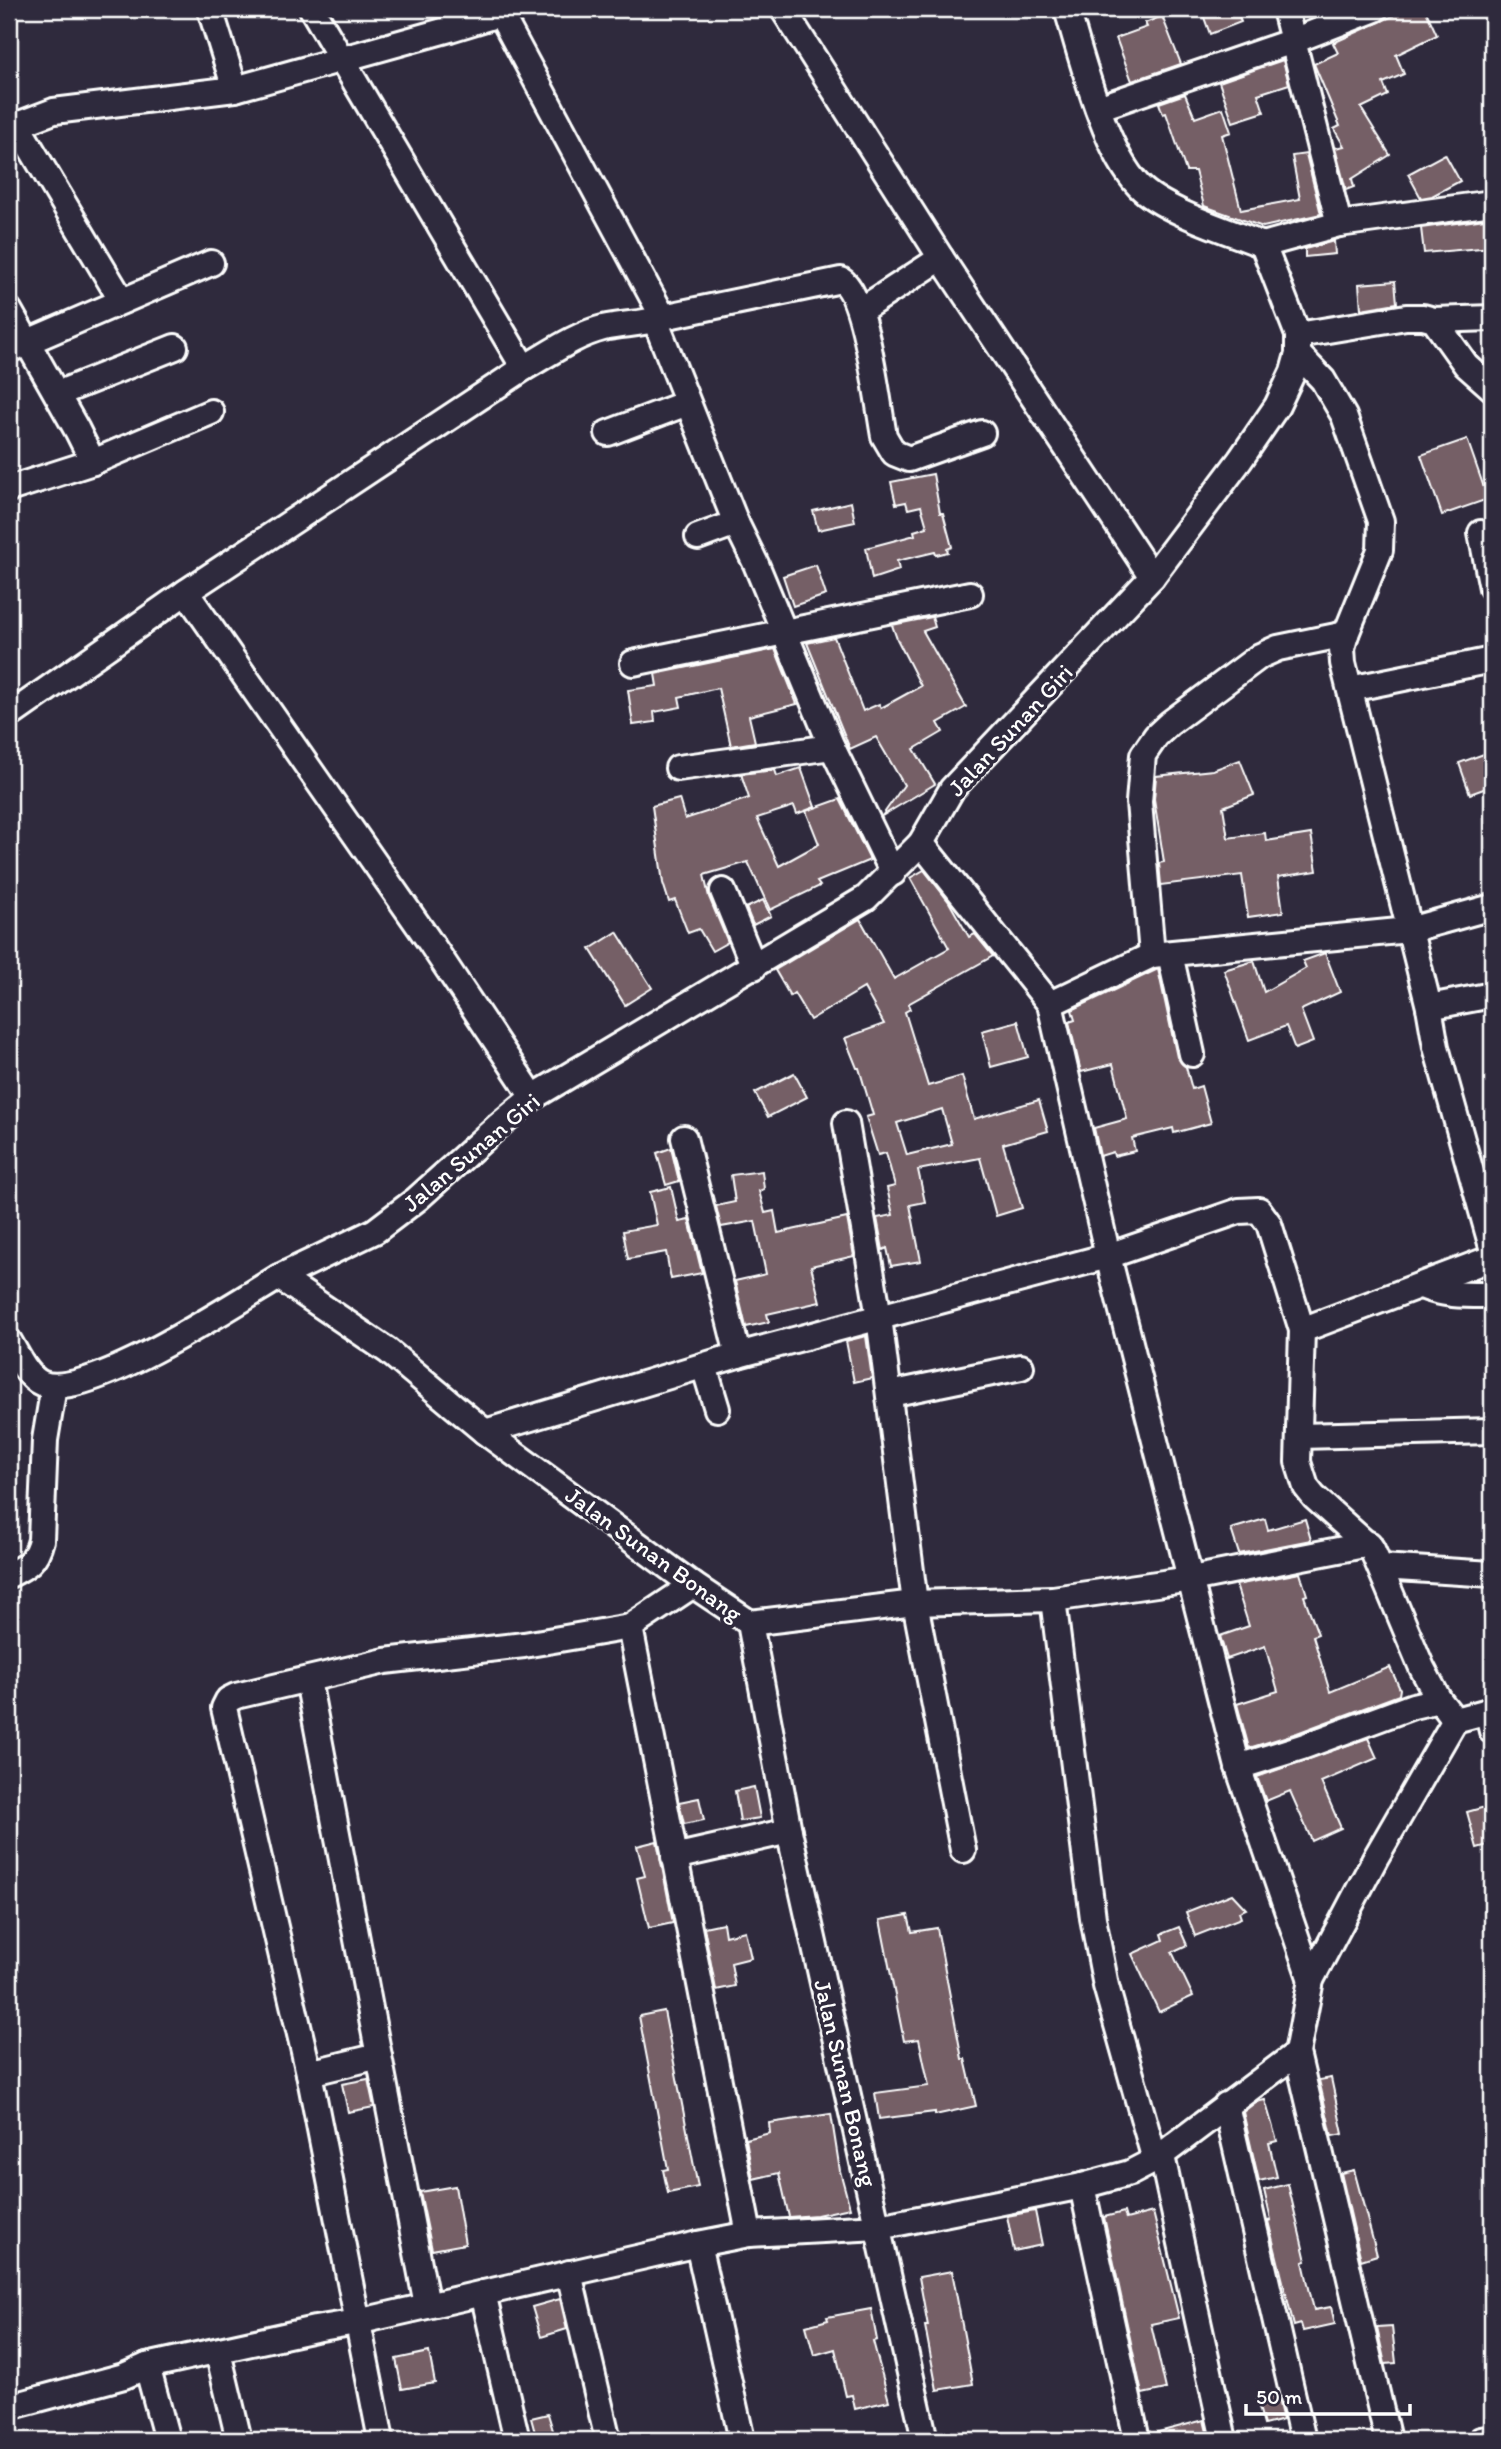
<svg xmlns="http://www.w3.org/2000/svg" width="1501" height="2449" font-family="Itim,sans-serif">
	<rect width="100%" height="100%" fill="#2f2a3d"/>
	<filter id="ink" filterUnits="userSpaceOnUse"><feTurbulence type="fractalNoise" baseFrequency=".0143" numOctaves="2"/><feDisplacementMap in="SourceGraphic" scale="14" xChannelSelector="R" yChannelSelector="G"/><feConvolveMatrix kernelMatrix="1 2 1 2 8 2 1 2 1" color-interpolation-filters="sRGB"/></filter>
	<g filter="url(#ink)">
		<g fill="#755e66" stroke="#fff" stroke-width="2" fill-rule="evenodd">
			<polygon points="1201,9 1236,9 1241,22 1210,34"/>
			<polygon points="1390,9 1425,9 1437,35 1396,55 1404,74 1383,83 1388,95 1361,108 1390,155 1352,179 1354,187 1346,190 1335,148 1344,146 1334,129 1340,126 1314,64 1338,53 1333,43 1393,16"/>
			<polygon points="1162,16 1181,64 1132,81 1116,38 1147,27 1145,23"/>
			<polygon points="1283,60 1289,84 1258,94 1264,112 1233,122 1219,82"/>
			<polygon points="1185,94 1195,118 1223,108 1231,132 1222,135 1241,210 1300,199 1292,156 1306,154 1321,214 1263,227 1204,206 1195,171 1186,171 1166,113 1163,114 1159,103"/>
			<polygon points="1445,154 1460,181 1432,196 1421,198 1408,174"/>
			<polygon points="1492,218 1492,247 1424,253 1421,228"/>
			<polygon points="1334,241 1335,254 1305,257 1305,249"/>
			<polygon points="1395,281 1397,303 1361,309 1359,284"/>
			<polygon points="1467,439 1488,499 1442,515 1421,455"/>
			<polygon points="933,474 940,513 943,513 952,547 947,549 948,552 936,555 935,552 897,561 899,570 872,579 866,548 915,535 914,531 927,527 921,506 908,509 906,502 896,504 891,482"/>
			<polygon points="851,502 855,522 818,530 813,511"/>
			<polygon points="816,565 826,595 793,606 783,576"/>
			<polygon points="932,617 935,627 923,631 966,707 938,723 943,732 914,749 935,784 882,816 904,785 876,737 850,749 807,643 834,637 863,711 879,704 881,708 921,686 897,639 892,625"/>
			<polygon points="775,649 797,704 749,716 755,742 731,746 718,688 679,697 681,707 654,712 655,722 633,725 628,690 657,686 655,674"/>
			<polygon points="1492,751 1492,786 1470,794 1459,763"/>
			<polygon points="1240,760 1254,795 1223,807 1228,838 1265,833 1266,841 1311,834 1317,871 1278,877 1283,912 1248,917 1242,875 1161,885 1159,863 1164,862 1154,799 1156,776 1213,770"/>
			<polygon points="801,768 815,807 797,814 794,806 757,818 779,866 819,844 806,811 840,799 870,860 817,882 820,886 770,910 748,862 704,875 709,897 728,942 712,951 699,929 688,933 675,900 669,902 663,883 652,806 679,799 685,819 749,798 741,774 775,770 777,776"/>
			<path d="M924,870L949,902L969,937L975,934L993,956L908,1004L910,1009L905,1012L928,1086L962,1076L974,1119L1039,1100L1048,1131L1003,1144L1022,1208L996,1216L980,1158L918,1170L925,1202L910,1205L921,1261L891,1266L887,1248L883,1250L877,1218L893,1215L887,1188L895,1186L886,1153L878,1155L866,1117L873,1115L859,1068H857L845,1038L884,1024L864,988L810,1020L794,993L790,996L775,970L860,919L894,979L949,948L910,878ZM942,1109L952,1144L907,1155L897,1123Z"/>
			<polygon points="763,900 771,916 753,925 746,908"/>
			<polygon points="617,932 652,988 625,1005 590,949"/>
			<polygon points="1325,953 1340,992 1301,1010 1313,1042 1295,1049 1286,1026 1249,1040 1224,970 1254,961 1264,992 1306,968 1303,961"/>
			<polygon points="1158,969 1177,1057 1186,1067 1192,1089 1201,1086 1211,1123 1174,1133 1173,1128 1132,1138 1135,1151 1114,1156 1113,1152 1100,1156 1094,1128 1127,1119 1113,1064 1081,1072 1069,1022 1075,1020 1072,1010"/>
			<polygon points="1018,1021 1028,1057 991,1067 982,1031"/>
			<polygon points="794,1073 807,1097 768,1117 755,1093"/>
			<polygon points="671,1148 679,1181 666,1185 657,1153"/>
			<polygon points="762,1171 764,1189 759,1191 765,1213 774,1211 778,1233 847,1218 854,1256 811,1266 820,1302 767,1314 769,1322 746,1327 735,1281 766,1274 755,1221 721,1227 716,1206 735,1202 731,1175"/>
			<polygon points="671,1187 679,1222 689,1220 702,1273 671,1279 666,1252 628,1259 623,1231 657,1225 650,1192"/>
			<polygon points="866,1336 872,1378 854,1382 846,1341"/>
			<polygon points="1265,1519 1268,1530 1305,1519 1311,1540 1239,1554 1231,1529"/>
			<polygon points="1300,1573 1307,1595 1304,1596 1318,1634 1313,1636 1330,1692 1390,1667 1400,1689 1399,1695 1297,1733 1249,1748 1237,1704 1278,1691 1265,1646 1227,1659 1220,1636 1249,1626 1236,1585"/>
			<polygon points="1368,1738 1377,1758 1321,1782 1341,1828 1312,1841 1290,1791 1266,1801 1257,1777"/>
			<polygon points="754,1787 760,1818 740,1821 735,1791"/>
			<polygon points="699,1798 704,1820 684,1824 679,1802"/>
			<polygon points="1492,1805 1492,1844 1477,1848 1467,1812"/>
			<polygon points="657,1841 673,1923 649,1928 637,1878 645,1876 637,1846"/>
			<polygon points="1232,1894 1246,1909 1239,1912 1241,1918 1195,1936 1186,1912"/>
			<polygon points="908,1915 912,1932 937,1928 962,2059 965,2059 976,2106 935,2115 935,2112 879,2119 875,2093 929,2086 919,2039 904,2041 880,1920"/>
			<polygon points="723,1923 725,1936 745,1931 751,1958 731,1963 735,1986 716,1990 704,1927"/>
			<polygon points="1179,1927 1187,1945 1172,1952 1193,1996 1159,2012 1132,1954 1163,1940 1161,1934"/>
			<polygon points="664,2011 698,2187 668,2193 663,2170 668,2169 639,2016"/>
			<polygon points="1331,2078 1343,2134 1332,2136 1319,2080"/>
			<polygon points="368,2079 374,2107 348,2112 342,2084"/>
			<polygon points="1265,2100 1277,2141 1269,2143 1277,2177 1259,2181 1243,2112 1256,2102"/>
			<polygon points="831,2114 840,2171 850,2208 817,2215 789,2217 779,2173 753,2179 746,2139 770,2133 769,2123"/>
			<polygon points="1354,2170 1377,2255 1361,2260 1341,2173"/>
			<polygon points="1288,2184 1306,2261 1303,2262 1314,2310 1331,2307 1335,2324 1303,2331 1301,2324 1294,2326 1268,2221 1271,2220 1264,2190"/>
			<polygon points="455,2186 465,2244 432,2250 420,2192"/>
			<polygon points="1035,2211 1042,2245 1014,2251 1007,2216"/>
			<polygon points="1124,2212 1126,2219 1153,2212 1179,2318 1151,2324 1166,2389 1142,2394 1104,2217"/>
			<polygon points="952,2271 973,2384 937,2390 925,2326 928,2326 919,2277"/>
			<polygon points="560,2299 567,2329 541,2337 532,2307"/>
			<polygon points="871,2309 877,2340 873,2341 889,2401 855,2409 852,2395 846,2396 835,2349 814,2355 806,2326 828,2320 827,2317"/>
			<polygon points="1392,2327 1396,2363 1385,2364 1377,2328"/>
			<polygon points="429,2352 435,2383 402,2389 396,2359"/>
			<polygon points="1277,2395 1283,2420 1264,2425 1257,2400"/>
			<polygon points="548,2414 555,2437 537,2440 531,2418"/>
			<polygon points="1204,2420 1209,2440 1151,2440 1151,2434"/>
		</g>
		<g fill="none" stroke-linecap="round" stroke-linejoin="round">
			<g stroke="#fff" stroke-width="30">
				<g id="minor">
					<polyline points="210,9 235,89"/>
					<path d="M312,9L524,368C549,354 575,335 603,328C623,323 644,325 663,317L841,280C866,294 878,405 884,436L894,453L909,459L982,433"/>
					<polyline points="783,9 941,258 1152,577"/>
					<polyline points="1285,9 1339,224"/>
					<polyline points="500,13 663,317"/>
					<polyline points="1098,108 1293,41 1375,9"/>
					<polyline points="17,125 122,301"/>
					<polyline points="9,131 17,125 54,111 235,89 450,29 515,9"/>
					<polyline points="1263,245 1339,224 1492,203"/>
					<polyline points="9,310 77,430 93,462 211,412"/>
					<polyline points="861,310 941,258"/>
					<polyline points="655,320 736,523 756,564 832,747 893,873"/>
					<polyline points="1434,320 1492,318"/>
					<polyline points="1298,335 1406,317 1423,317 1434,320 1466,365 1492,388"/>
					<polyline points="9,350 211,263"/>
					<polyline points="1298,354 1323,380 1344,416 1381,521 1380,550 1346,634 1342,648 1343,663 1429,1007 1436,1047 1492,1247"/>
					<polyline points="57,394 175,347"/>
					<polyline points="608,433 687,403"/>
					<polyline points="9,489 93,462"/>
					<polyline points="1481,533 1492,588"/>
					<polyline points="698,537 736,523"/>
					<polyline points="186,592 432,945 533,1097"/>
					<polyline points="633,663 970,594"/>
					<polyline points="1350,689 1492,660"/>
					<polyline points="9,716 186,592 524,368"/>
					<polyline points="678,768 832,747"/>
					<polyline points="921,843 1050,1004 1108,1256 1238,1767 1311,1980"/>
					<polyline points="723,891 754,967"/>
					<polyline points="1170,954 1192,1054"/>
					<polyline points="1152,955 1139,802 1143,755 1156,736 1170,723 1260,656 1278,648 1346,634"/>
					<polyline points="1050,1004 1152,955 1409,930 1492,907"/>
					<polyline points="1429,1007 1492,995"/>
					<polyline points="846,1123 879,1317 915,1603 963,1850"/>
					<polyline points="684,1138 738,1355"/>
					<polyline points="1492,1258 1302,1330 1298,1462 1306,1487 1314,1497 1372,1549 1422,1668 1439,1700 1455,1720 1492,1710"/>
					<path d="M279,1277L375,1231L417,1199L499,1125L533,1097L866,898L921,843L952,789L1152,577L1240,460L1277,406L1293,372L1298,354V335L1263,245C1229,231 1163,211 1139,186C1105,152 1081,56 1067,9"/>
					<path d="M1421,1286C1445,1296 1466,1295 1492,1295"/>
					<path d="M9,1341C17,1354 26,1376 41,1383C85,1403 237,1302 279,1277L388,1351L485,1432L693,1585L750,1623L789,1831L925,2440"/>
					<polyline points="704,1366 717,1409"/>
					<polyline points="890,1394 1021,1367"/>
					<polyline points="485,1432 738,1355 1108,1256 1239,1211 1259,1210 1269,1224 1302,1330"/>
					<polyline points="1300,1436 1492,1431"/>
					<polyline points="1381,1567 1492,1574"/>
					<path d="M9,1575C27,1566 36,1561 41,1540L45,1440L54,1386"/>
					<polyline points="1053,1599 1093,1918 1106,1986 1155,2160"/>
					<polyline points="750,1623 915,1603 1053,1599 1191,1579 1369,1544"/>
					<polyline points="630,1627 749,2234"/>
					<polyline points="308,1680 379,2056"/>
					<polyline points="1487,1711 1492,1731"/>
					<polyline points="1238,1767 1302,1747 1413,1706 1439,1700"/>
					<polyline points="674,1857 789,1831"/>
					<polyline points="309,2073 381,2440"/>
					<polyline points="1226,2105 1303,2440"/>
					<polyline points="1162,2156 1224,2440"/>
					<polyline points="1082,2186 1137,2440"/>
					<polyline points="698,2244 742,2440"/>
					<polyline points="569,2273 608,2440"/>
					<polyline points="483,2293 517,2440"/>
					<polyline points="427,2305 379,2056 309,2073 224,1708 228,1700 236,1696 385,1661 524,1645 630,1627 693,1585"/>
					<polyline points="218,2352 239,2440"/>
					<polyline points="147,2366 167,2440"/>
					<polyline points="9,2407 124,2376 147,2366 315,2329 357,2322 698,2244 749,2234 879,2227 1082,2186 1130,2173 1155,2160 1297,2053"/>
					<polyline points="1388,2440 1297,2053 1311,1980 1376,1857 1455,1720"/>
					<polyline points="1481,2440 1492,2438"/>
				</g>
			</g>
			<use href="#minor" stroke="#2f2a3d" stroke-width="24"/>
		</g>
	</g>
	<g text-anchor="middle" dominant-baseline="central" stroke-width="7" stroke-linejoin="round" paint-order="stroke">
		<g font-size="24" fill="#fff" stroke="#2f2a3d">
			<text transform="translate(1010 730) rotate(-47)">Jalan Sunan Giri</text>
			<text transform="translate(471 1152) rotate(-40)">Jalan Sunan Giri</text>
			<text transform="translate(654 1554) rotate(36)">Jalan Sunan Bonang</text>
			<text transform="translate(846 2083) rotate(77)">Jalan Sunan Bonang</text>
		</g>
	</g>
	<rect width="1501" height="2449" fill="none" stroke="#2f2a3d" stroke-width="35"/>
	<rect x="18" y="18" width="1466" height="2414" fill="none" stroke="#fff" stroke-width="2.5" filter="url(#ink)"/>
	<path d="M1246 2404v10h164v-10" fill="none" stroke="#ffffff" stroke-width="3.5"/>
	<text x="1256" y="2404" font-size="21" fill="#ffffff" stroke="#2f2a3d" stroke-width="5" paint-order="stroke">50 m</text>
</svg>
